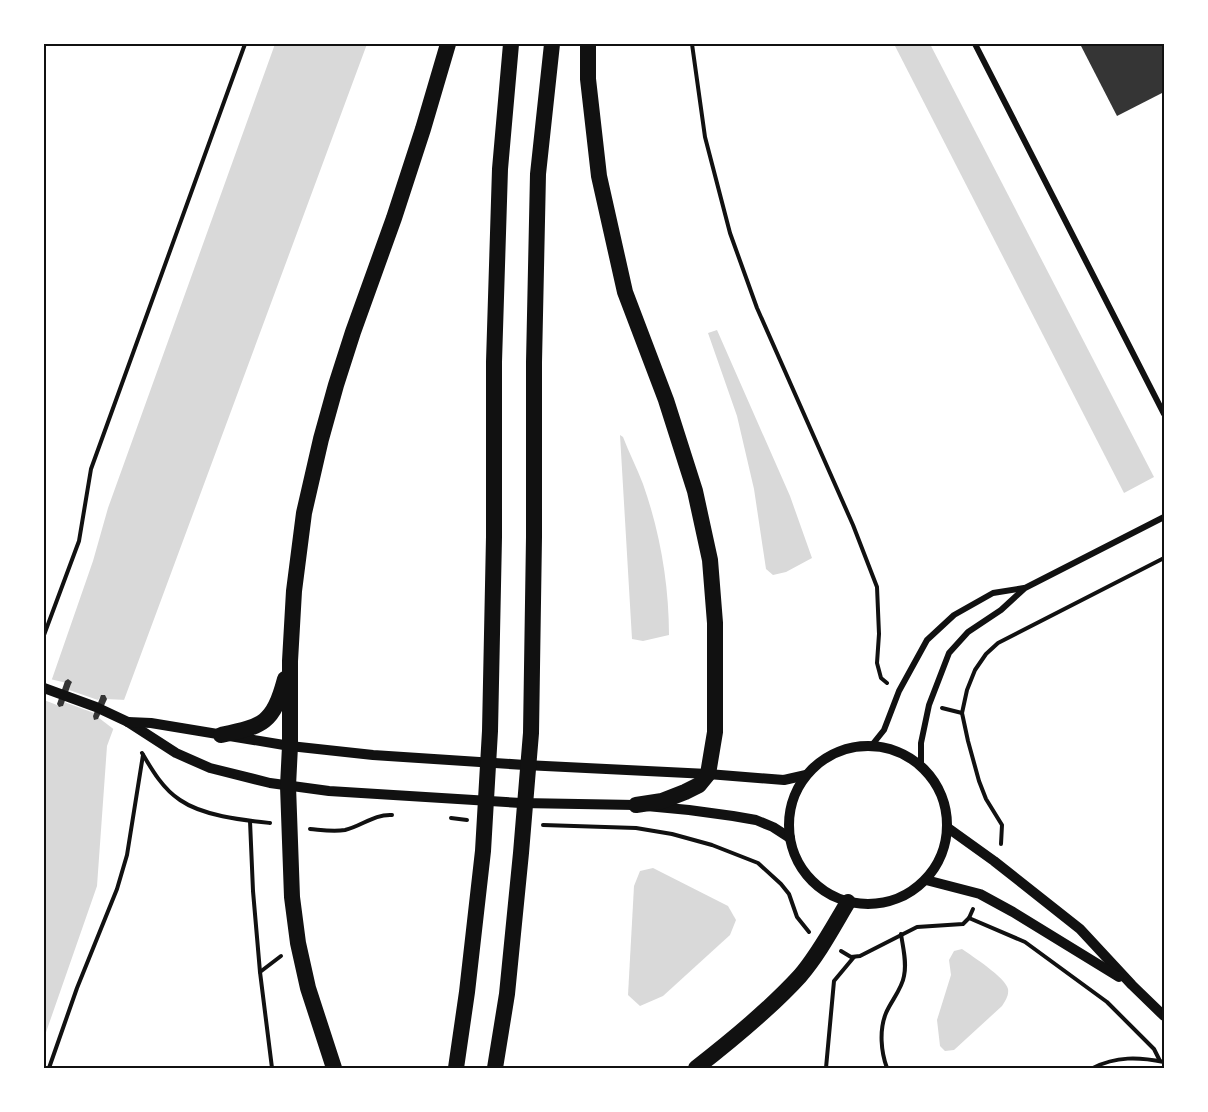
<svg xmlns="http://www.w3.org/2000/svg" width="1208" height="1112" font-family="Karla,sans-serif">
	<rect width="100%" height="100%" fill="#fff"/>
	<g fill="#d9d9d9">
		<polygon points="275,44 367,44 107,746 97,886 44,1038 44,702 93,561 108,508"/>
		<polygon points="894,44 930,44 1154,477 1124,493"/>
		<polygon points="717,330 790,496 812,558 786,572 773,575 766,569 754,489 737,416 708,333"/>
		<path d="M620,435L623,437C629,453 637,468 643,484C660,532 669,584 669,635L643,641L632,639Z"/>
		<polygon points="653,868 728,906 736,920 730,935 663,996 640,1006 628,995 634,886 640,871"/>
		<path d="M962,949C972,956 1006,978 1008,989C1009,996 1005,1001 1002,1006L954,1050L945,1051L940,1046L937,1020L951,975L949,960L954,951Z"/>
	</g>
	<polygon fill="#fff" points="50,679 71,684 69,690 98,700 100,697 105,699 127,700 116,731 99,718 93,716 94,713 64,702 62,707 44,700"/>
	<g fill="#353535">
		<polygon points="1080,44 1164,44 1164,92 1117,116"/>
		<polygon points="68,679 72,682 71,684 63,706 59,707 57,704 65,681"/>
		<polygon points="101,695 105,695 107,699 98,719 94,720 93,716"/>
	</g>
	<g fill="none" stroke-linecap="round" stroke-linejoin="round">
		<g stroke="#111" stroke-width="4">
			<polyline points="692,44 705,137 730,233 757,308 853,525 877,587 879,634 877,663 881,678 887,683"/>
			<polyline points="44,635 79,541 91,469 245,44"/>
			<polyline points="942,708 962,713"/>
			<path d="M142,753C152,770 163,789 180,800C203,816 242,820 270,823"/>
			<polyline points="451,818 467,820"/>
			<polyline points="250,821 253,891 260,972 272,1068"/>
			<polyline points="543,825 636,828 672,834 712,845 758,863 781,884 789,894 797,917 809,932"/>
			<path d="M310,829C322,830 333,832 345,830C362,826 374,814 392,815"/>
			<polyline points="1001,844 1002,825 986,799 979,781 968,741 962,713 967,690 975,670 986,654 998,643 1164,558"/>
			<polyline points="969,918 1025,942 1107,1002 1154,1049 1160,1061"/>
			<polyline points="841,951 851,957 860,956 917,927 963,924 969,918 973,909"/>
			<polyline points="260,972 281,956"/>
			<polyline points="49,1068 77,988 117,889 127,855 143,755"/>
			<polyline points="826,1068 834,981 854,957"/>
			<path d="M887,1068C881,1052 879,1030 886,1013C891,1001 902,989 904,976C907,962 903,948 901,934"/>
			<path d="M1093,1068C1116,1056 1139,1057 1164,1062"/>
		</g>
		<g stroke="#111" stroke-width="6">
			<polyline points="975,44 1164,414"/>
			<polyline points="872,745 884,730 899,691 927,640 954,615 993,593 1024,588"/>
			<polyline points="921,764 921,743 929,705 949,653 968,632 1001,610 1025,588 1164,517"/>
		</g>
		<g stroke="#111" stroke-width="10">
			<polyline points="44,688 96,707 128,722 176,753 210,768 270,783 329,791 521,803 636,805 689,810 733,816 756,820 773,827 790,838"/>
			<polyline points="128,722 151,723 290,746 373,755 525,765 708,774 784,780 806,775"/>
			<circle cx="868" cy="825" r="79"/>
			<polyline points="948,828 994,861 1080,929 1132,985 1164,1016"/>
			<polyline points="926,880 980,894 1013,912 1119,977"/>
		</g>
		<g stroke="#111" stroke-width="16">
			<polyline points="588,44 588,79 599,176 625,292 666,400 695,491 710,560 715,623 715,732 708,774 699,785 685,792 662,801 636,805"/>
			<path d="M221,735C263,726 273,724 285,679"/>
			<polyline points="334,1068 308,988 298,943 292,897 288,786 290,746 290,661 294,591 304,513 321,439 336,385 353,332 394,218 423,129 448,44"/>
			<polyline points="456,1068 467,992 483,851 490,731 494,537 494,362 500,169 511,44"/>
			<polyline points="495,1068 507,994 521,853 531,733 534,537 534,362 538,174 552,44"/>
			<path d="M696,1068C732,1040 769,1010 800,976C819,954 833,927 848,902"/>
		</g>
	</g>
	<rect width="1208" height="1112" fill="none" stroke="#ffffff" stroke-width="90"/>
	<rect x="45" y="45" width="1118" height="1022" fill="none" stroke="#111" stroke-width="2"/>
</svg>
